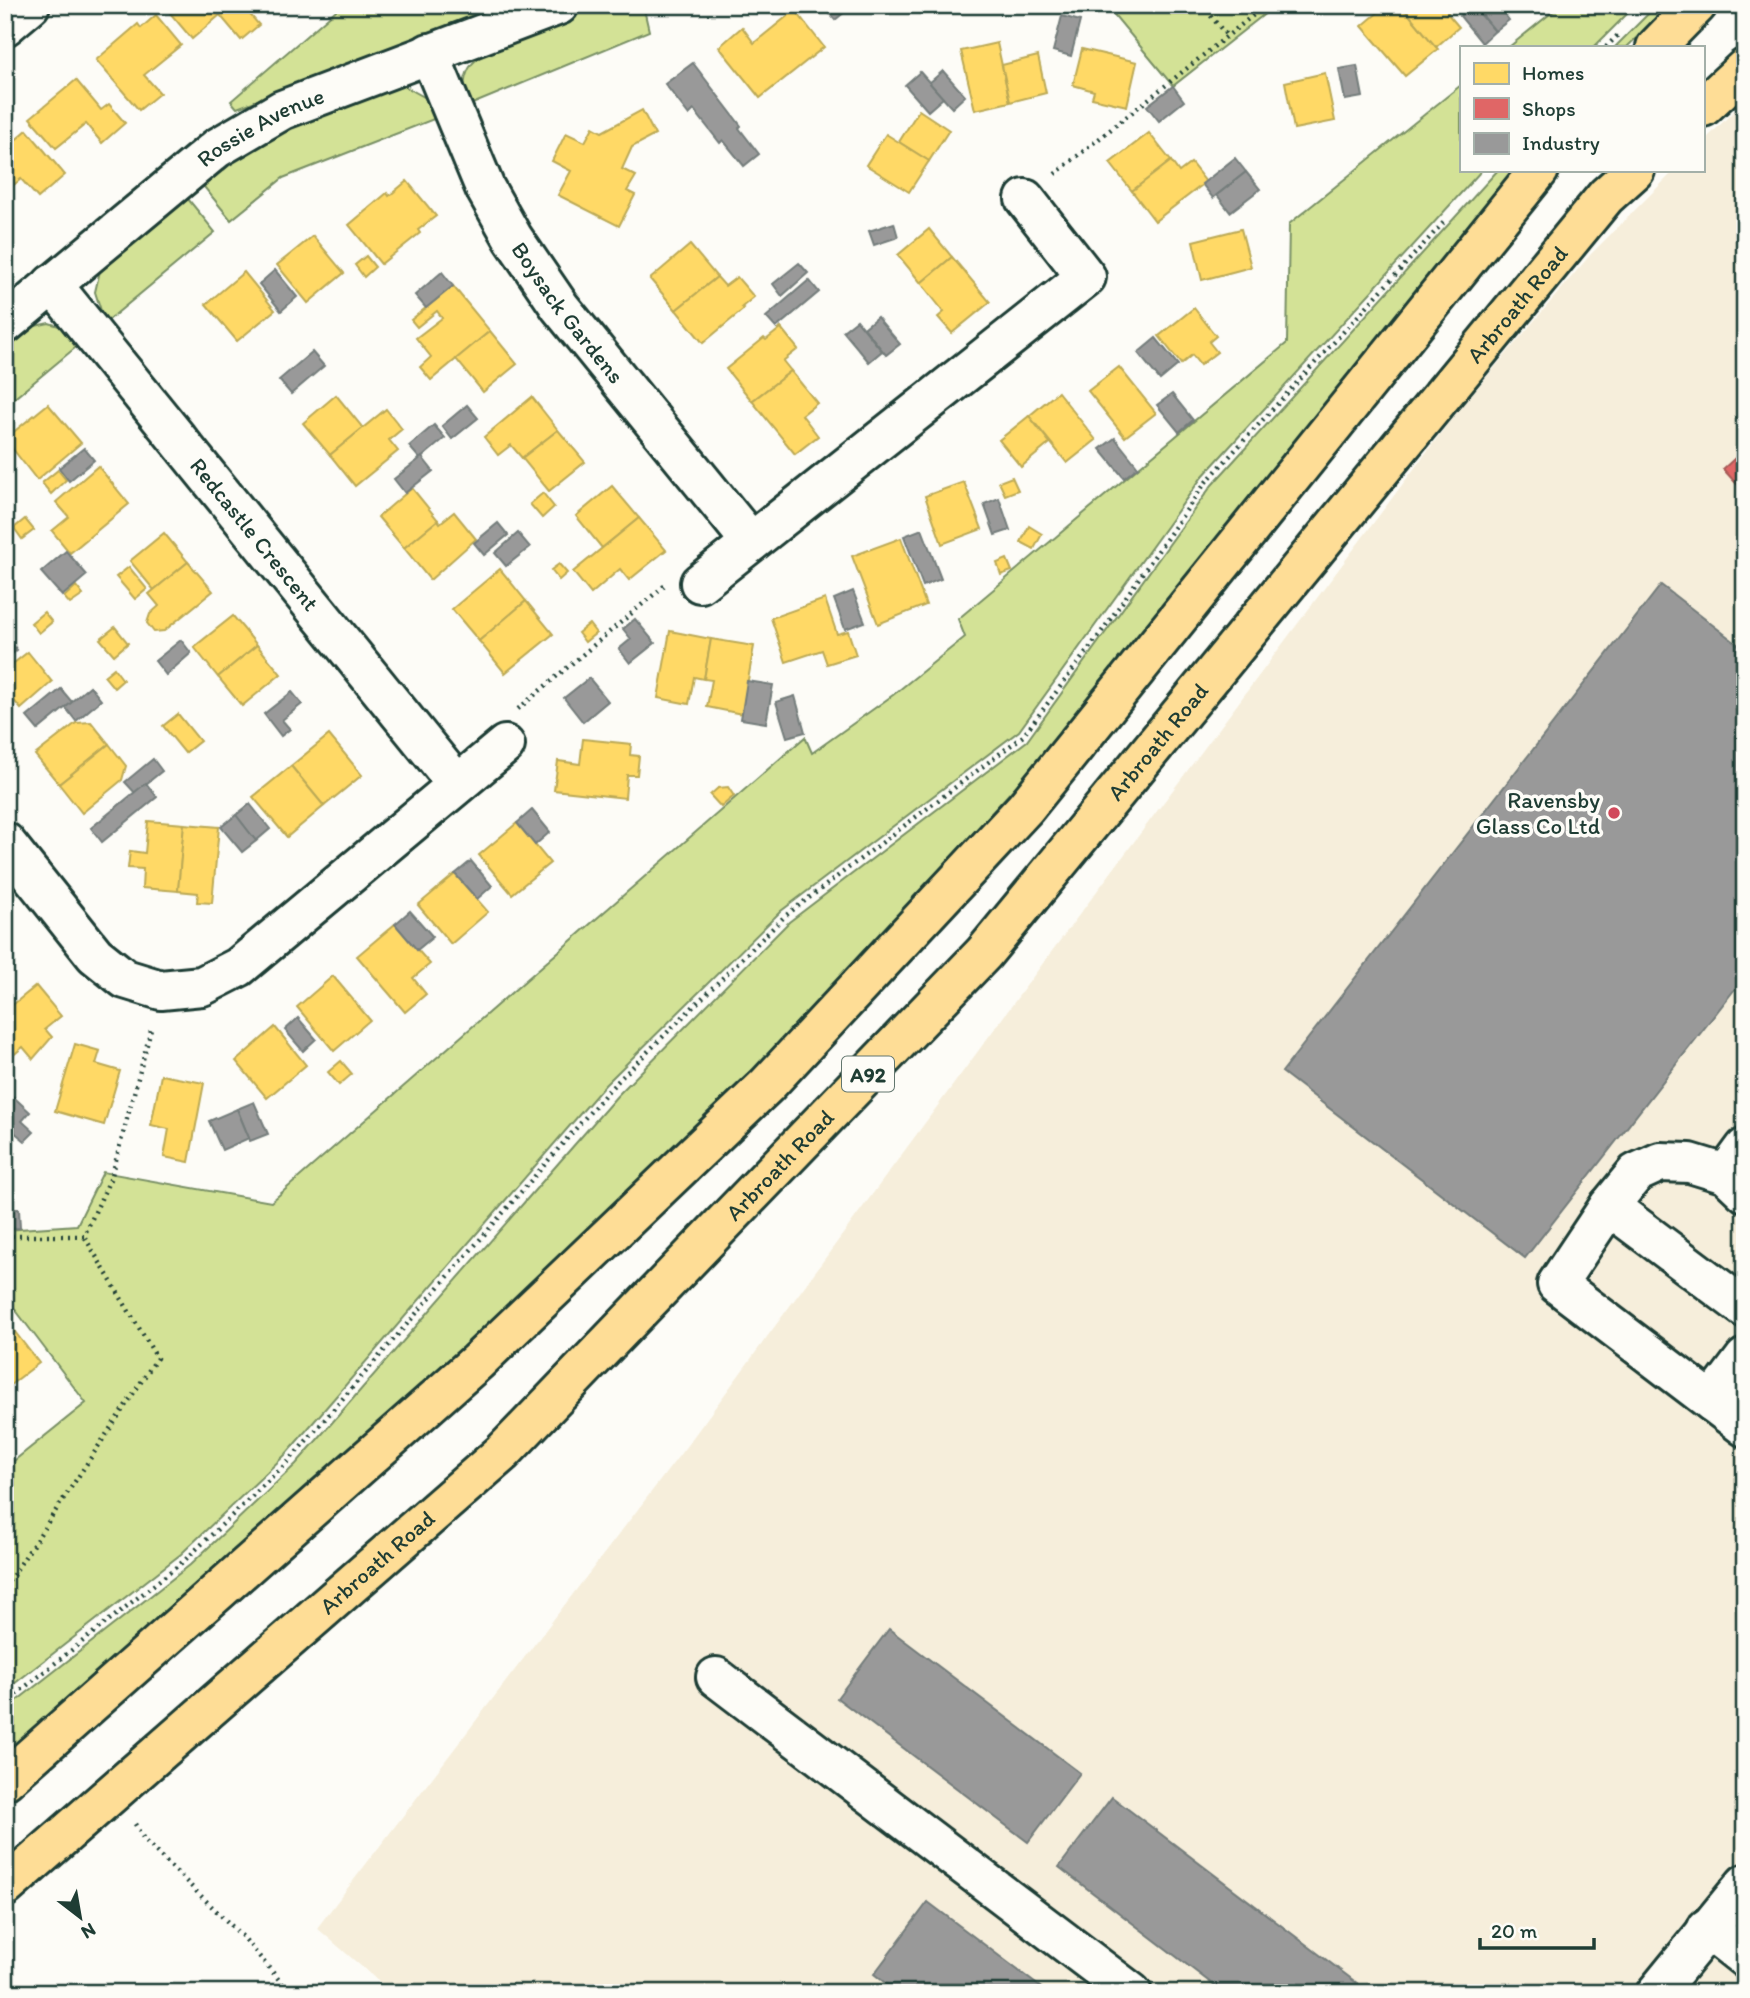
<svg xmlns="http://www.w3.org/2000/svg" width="1750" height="1998" font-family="Itim,sans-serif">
	<rect width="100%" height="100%" fill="#fdfcf7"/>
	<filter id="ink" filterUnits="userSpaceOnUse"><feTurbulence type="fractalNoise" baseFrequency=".0143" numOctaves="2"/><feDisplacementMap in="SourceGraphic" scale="14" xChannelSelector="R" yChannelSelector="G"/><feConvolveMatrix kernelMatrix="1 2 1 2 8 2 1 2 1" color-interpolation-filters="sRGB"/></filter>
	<g filter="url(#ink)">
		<polygon fill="#f6eedb" points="1745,100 1745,1993 392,1993 317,1928 688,1444 1049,955 1456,413 1591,254 1675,170 1703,170 1703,142"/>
		<g fill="#d3e296" stroke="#799065" stroke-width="2">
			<polygon points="342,5 510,5 237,108 231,101"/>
			<path d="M601,5H643L649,31L465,107C464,92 462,77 472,64C488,44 573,16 601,5Z"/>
			<polygon points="1106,5 1276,5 1173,86"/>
			<polygon points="1561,5 1636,5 1594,47 1509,47"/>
			<polygon points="1657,5 1669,5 1627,47 1615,47"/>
			<polygon points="397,82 433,102 439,117 283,178 231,220 200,182 250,146 304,118"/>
			<polygon points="1461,85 1461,170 1482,170 1202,477 1019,731 781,911 605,1085 286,1454 181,1554 5,1691 5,1468 86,1403 5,1296 5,1230 77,1225 103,1172 271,1202 805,737 812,753 893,695 965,637 958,619 1287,343 1289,224"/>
			<polygon points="1498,170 1513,170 1042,757 756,1073 470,1355 5,1766 5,1710 190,1565 296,1464 617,1096 789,922 1027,741 1212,485"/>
			<polygon points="184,194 215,232 105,323 95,292 102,262"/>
			<polygon points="49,323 69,329 81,343 5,406 5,346 26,328"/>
		</g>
		<g fill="#ffd966" stroke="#bcaa57" stroke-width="2">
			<polygon points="167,5 242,5 259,25 241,40 220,15 192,39 165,7"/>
			<polygon points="1387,5 1401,5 1438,49 1405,76 1362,26"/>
			<polygon points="1401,5 1456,5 1447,13 1459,27 1436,47"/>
			<polygon points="795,10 824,47 760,98 719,47 742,27 754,43"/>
			<polygon points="156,15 181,45 144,75 160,93 139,110 96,60 138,24 141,28"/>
			<polygon points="997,43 1010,102 975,110 961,51"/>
			<polygon points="1082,49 1137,62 1127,106 1092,98 1094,91 1073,85"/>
			<polygon points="1038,56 1046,93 1010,102 1002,65"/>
			<polygon points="1325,73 1335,121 1294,129 1285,82"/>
			<polygon points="76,80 101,110 109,104 125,123 102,143 86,124 56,148 30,118"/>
			<polygon points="642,110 655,135 632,147 622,169 636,176 627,191 635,195 619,226 558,195 571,171 552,161 566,133 585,142 593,127 602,132"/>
			<polygon points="919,110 949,130 929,161 899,142"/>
			<polygon points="27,130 65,175 38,198 21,179 5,192 5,135 12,143"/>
			<polygon points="1149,133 1171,161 1132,191 1110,163"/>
			<polygon points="886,134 929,161 909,192 866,165"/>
			<polygon points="1171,161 1179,172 1191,163 1206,182 1155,221 1132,191"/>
			<polygon points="407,181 436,216 418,230 420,233 381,264 349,225 387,193 389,196"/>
			<polygon points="929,229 952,257 921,283 898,255"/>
			<polygon points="1241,229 1251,267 1202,280 1193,241"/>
			<polygon points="313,236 344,273 308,303 277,265"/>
			<polygon points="690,245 717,277 676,310 650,279"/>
			<polygon points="366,256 375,267 364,277 355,265"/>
			<polygon points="952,257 990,302 952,333 938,317 944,312 921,283"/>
			<polygon points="244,272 275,310 237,341 206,304"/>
			<polygon points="717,277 725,286 737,277 754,297 742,307 744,309 703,343 676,310"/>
			<polygon points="453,286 490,331 431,380 420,367 431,357 416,338 442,318 437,311 417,327 411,320"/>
			<polygon points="1194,308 1216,336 1209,342 1217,352 1200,365 1192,355 1181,364 1159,336"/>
			<polygon points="781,328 798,349 783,361 791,371 752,401 726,369 764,338 766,340"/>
			<polygon points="490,331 517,364 483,392 456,359"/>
			<polygon points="1119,367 1156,413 1125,437 1088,391"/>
			<polygon points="791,371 817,403 802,415 818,436 795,454 752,401"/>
			<polygon points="1058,392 1096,440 1067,463 1029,416"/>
			<polygon points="336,395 363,428 330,455 303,423"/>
			<polygon points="532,397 558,430 522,458 511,445 498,455 484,437"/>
			<polygon points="48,404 81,443 37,480 5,439"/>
			<polygon points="386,409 402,429 389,440 398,451 355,486 330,455"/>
			<polygon points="1029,416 1050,443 1021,467 999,440"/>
			<polygon points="558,430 585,462 549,491 522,458"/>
			<polygon points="98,466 129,504 70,553 52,531 69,517 56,502"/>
			<polygon points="58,470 66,480 51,494 42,483"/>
			<polygon points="1012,477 1018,490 1005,495 999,482"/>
			<polygon points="964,482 982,529 942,544 925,496"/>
			<polygon points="612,486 639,518 602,548 576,516"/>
			<polygon points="412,488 438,520 404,548 378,517"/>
			<polygon points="543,493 554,507 542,518 530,504"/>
			<polygon points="454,512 476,539 430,580 404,548 438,520 440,523"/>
			<polygon points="639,518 666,550 629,580 620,569 591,594 573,572"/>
			<polygon points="25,519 34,530 22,539 14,528"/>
			<polygon points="1029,526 1042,534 1034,549 1021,542"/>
			<polygon points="164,533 188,562 154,590 130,561"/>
			<polygon points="901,538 926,605 878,624 852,556"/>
			<polygon points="1007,559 1012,571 1001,575 997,563"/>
			<polygon points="188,562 213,591 164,631 154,632 147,623 150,614 159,606 149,594"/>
			<polygon points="559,564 567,573 559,580 551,570"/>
			<polygon points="129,567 147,589 135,599 116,577"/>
			<polygon points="500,569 526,601 479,641 452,609"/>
			<polygon points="76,586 83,595 70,604 64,597"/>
			<polygon points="825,599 837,634 848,631 856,655 827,664 822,650 786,662 771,618"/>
			<polygon points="526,601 553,634 505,673 479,641"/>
			<polygon points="44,612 52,622 39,633 31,623"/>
			<polygon points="233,616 257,645 218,677 194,647"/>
			<polygon points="589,624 596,633 585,642 578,633"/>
			<polygon points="115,627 128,643 114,655 100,639"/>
			<polygon points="670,631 711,639 704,679 694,677 689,704 658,698"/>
			<polygon points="711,639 754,646 742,714 707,707 712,680 704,679"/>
			<polygon points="257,645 281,674 242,706 218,677"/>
			<polygon points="28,652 52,682 21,709 5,690 5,670"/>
			<polygon points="114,668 123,680 114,688 104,676"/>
			<polygon points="178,714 200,741 185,753 163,726"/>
			<polygon points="91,722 109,744 59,784 35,755 76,723"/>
			<polygon points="329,735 362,775 324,806 291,766"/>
			<polygon points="583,739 631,744 630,755 639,756 637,775 627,775 625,798 554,790 558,761 580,764"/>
			<polygon points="109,744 126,766 122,780 82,813 59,784"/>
			<polygon points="291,766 324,806 287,837 253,797"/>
			<polygon points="728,787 734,796 721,807 710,795 718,788"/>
			<polygon points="148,821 184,824 178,891 142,888 143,869 128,868 130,851 145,853"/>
			<polygon points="517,823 550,863 512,894 479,855"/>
			<polygon points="184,824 219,827 212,903 197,902 198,893 178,891"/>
			<polygon points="455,874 488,912 451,944 418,905"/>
			<polygon points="395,924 430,964 413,978 426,994 405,1012 357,956"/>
			<polygon points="333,976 370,1020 334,1051 297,1007"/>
			<polygon points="36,986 61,1016 45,1029 52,1037 33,1059 23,1047 5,1062 5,1011"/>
			<polygon points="275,1027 306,1065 267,1098 236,1061"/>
			<polygon points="75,1044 100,1051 96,1064 120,1071 104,1125 55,1111"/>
			<polygon points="341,1061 352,1074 339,1085 328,1072"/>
			<polygon points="161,1075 204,1083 189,1162 164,1157 169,1129 151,1125"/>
			<polygon points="5,1319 39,1363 5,1389"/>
		</g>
		<polygon fill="#e06666" stroke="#a65a57" stroke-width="2" points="1745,449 1745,493 1723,469"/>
		<g fill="#999" stroke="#747d7b" stroke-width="2">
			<polygon points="822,5 853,5 835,20"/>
			<polygon points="1472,5 1495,31 1482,43 1460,16"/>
			<polygon points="1474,5 1497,5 1509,20 1495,31"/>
			<polygon points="1062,16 1080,21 1071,56 1053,51"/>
			<polygon points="693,63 741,126 739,128 759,154 744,166 723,140 720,143 694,110 689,115 665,84"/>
			<polygon points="1357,66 1363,97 1345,100 1339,69"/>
			<polygon points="943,71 965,96 952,108 929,83"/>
			<polygon points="920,72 943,98 928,111 905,85"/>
			<polygon points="1173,86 1184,101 1159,121 1147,106"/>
			<polygon points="1235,158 1246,172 1213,198 1202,184"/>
			<polygon points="1246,172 1260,189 1230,212 1217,195"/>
			<polygon points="894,223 898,237 874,245 869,231"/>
			<polygon points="799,263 808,273 782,296 773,284"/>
			<polygon points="275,270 297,297 281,311 259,284"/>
			<polygon points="442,272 453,286 426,308 415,295"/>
			<polygon points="809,280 819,292 776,328 766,317"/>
			<polygon points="877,317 900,344 886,355 864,328"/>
			<polygon points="857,320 882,351 869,362 843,331"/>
			<polygon points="1156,338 1178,365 1160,380 1138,353"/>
			<polygon points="312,352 324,366 291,394 279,380"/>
			<polygon points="1172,394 1193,420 1179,432 1157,405"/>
			<polygon points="467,405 478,418 452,439 442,426"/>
			<polygon points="434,425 445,438 420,459 409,446"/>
			<polygon points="1115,438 1138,467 1124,478 1100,449"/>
			<polygon points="84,448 94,460 69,481 59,468"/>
			<polygon points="422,457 433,471 405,493 394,479"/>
			<polygon points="999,498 1010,530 995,535 984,504"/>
			<polygon points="498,523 508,535 484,555 474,543"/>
			<polygon points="922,529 941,579 923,586 904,536"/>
			<polygon points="518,533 530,547 506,566 495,553"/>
			<polygon points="66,551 87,575 62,596 41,572"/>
			<polygon points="1661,585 1745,650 1745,976 1525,1258 1282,1072"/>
			<polygon points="853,591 865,622 845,629 834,599"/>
			<polygon points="635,619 655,643 630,663 619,649 631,639 623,629"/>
			<polygon points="5,636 17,650 5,660"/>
			<polygon points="181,640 191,653 166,675 155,661"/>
			<polygon points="589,678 608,701 583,722 564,698"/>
			<polygon points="747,681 773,685 766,723 741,719"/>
			<polygon points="90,686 101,700 76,721 65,707"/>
			<polygon points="61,689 72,702 38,730 27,717"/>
			<polygon points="292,692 302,704 282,720 290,729 281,736 264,714"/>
			<polygon points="795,696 805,732 787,737 776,702"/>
			<polygon points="153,759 162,771 135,793 125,782"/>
			<polygon points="146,783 157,797 102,842 91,828"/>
			<polygon points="250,804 270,829 256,841 236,815"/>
			<polygon points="532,810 550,832 535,845 517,823"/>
			<polygon points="236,815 256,841 242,852 221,827"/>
			<polygon points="471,861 492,886 477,899 455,874"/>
			<polygon points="410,911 433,937 417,950 395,924"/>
			<polygon points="298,1018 316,1039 303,1051 285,1030"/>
			<polygon points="6,1090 30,1112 22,1121 34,1132 25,1141 13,1131 10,1134 5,1127"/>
			<polygon points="254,1102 268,1134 250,1141 237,1109"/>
			<polygon points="237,1109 249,1138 222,1150 209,1121"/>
			<polygon points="5,1209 19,1209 20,1228 5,1229"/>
			<polygon points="889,1629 1080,1773 1028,1842 837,1698"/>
			<polygon points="1112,1797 1370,1993 1224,1993 1059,1867"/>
			<polygon points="928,1902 1048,1993 898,1993 874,1974"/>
		</g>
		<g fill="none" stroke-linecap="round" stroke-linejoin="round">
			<g stroke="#1f3d34" stroke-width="44">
				<g id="minor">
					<polyline points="5,26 30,5"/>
					<path id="s1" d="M429,53L485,188L513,238L560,307L751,542"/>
					<path id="s2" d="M52,284L457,784"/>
					<path id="s3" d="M5,324L217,148L282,110L559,5"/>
					<polyline points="700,583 1086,277 1025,199"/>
					<polyline points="5,842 95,955 125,979 161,990 202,986 239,967 505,745"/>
					<polyline points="1726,1174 1745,1148"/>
					<polyline points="1745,1192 1726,1174 1690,1163 1660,1162 1636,1173 1609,1206 1557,1284 1745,1427"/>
					<polyline points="1609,1206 1745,1308"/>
					<polyline points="1712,1402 1745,1358"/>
					<polyline points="716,1677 1132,1993"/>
					<polyline points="1707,1928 1745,1958"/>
					<polyline points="1656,1993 1745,1884"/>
				</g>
			</g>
			<g stroke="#1f3d34" stroke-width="44">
				<g id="major">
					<polyline points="1656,47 1697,5"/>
					<polyline points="1703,107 1745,68"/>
					<polyline points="5,1780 477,1362 767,1085 1025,808 1539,170"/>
					<path id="s4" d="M5,1887L502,1453L984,953L1606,196L1635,170"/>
				</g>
			</g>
			<g stroke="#1f3d34" stroke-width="4.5" stroke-dasharray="2 5" stroke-linecap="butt">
				<polyline points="1202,5 1227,36"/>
				<polyline points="1606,47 1618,35"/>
				<polyline points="1055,174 1266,5"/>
				<polyline points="518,709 664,586"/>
				<polyline points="5,1236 84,1236 112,1175 152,1026"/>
				<polyline points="5,1587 157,1358 84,1236"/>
				<polyline points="5,1671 15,1695"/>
				<polyline points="5,1703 185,1560 288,1462 609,1090 785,916 1023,736 1100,634 1206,482 1444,222"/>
				<polyline points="135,1824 145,1841 244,1938 290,1993"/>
			</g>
			<use href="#minor" stroke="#fdfcf7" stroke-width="38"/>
			<use href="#major" stroke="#fedd96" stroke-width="38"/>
		</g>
	</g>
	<circle fill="#d1495b" stroke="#fdfcf7" stroke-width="2.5" cx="1614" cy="813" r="7"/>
	<g text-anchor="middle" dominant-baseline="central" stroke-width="7" stroke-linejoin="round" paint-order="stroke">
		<rect fill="#fdfcf7" stroke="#62766e" stroke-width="2" x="842" y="1056.5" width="52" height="35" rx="5"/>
		<g font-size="21" font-weight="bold" fill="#1f3d34">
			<text x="868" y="1074">A92</text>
		</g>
		<g font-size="23" fill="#1f3d34" stroke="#fdfcf7">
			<text stroke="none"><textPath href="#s3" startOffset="324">Rossie Avenue</textPath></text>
			<text stroke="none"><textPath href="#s4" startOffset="2194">Arbroath Road</textPath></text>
			<text stroke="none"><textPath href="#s1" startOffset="296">Boysack Gardens</textPath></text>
			<text stroke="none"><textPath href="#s2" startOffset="322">Redcastle Crescent</textPath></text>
			<text stroke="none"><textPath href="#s4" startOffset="1628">Arbroath Road</textPath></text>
			<text stroke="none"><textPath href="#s4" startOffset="1060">Arbroath Road</textPath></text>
			<text stroke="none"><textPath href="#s4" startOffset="494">Arbroath Road</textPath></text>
		</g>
		<g font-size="23" fill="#1f3d34" stroke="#fdfcf7" text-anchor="end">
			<text x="1600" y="800">Ravensby<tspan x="1600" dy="26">Glass Co Ltd</tspan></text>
		</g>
	</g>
	<rect width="1750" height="1998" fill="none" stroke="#fdfcf7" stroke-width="28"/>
	<rect x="14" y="14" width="1722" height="1970" fill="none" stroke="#1f3d34" stroke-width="2.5" filter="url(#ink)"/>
	<rect x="1460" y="46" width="245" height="126" fill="#fdfcf7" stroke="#a4b0a9" stroke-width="2"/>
	<rect x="1474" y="63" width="35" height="21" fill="#ffd966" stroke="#a4b0a9" stroke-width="2"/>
	<text x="1522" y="80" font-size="21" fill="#1f3d34">Homes</text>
	<rect x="1474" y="98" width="35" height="21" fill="#e06666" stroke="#a4b0a9" stroke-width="2"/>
	<text x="1522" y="116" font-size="21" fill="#1f3d34">Shops</text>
	<rect x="1474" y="133" width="35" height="21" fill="#999999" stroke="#a4b0a9" stroke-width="2"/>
	<text x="1522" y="150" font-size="21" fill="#1f3d34">Industry</text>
	<g transform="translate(80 1917) rotate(149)" stroke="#fdfcf7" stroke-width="5" paint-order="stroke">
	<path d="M0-5L12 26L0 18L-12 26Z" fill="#1f3d34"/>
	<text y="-10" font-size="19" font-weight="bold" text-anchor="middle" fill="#1f3d34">N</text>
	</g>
	<path d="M1480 1938v10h114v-10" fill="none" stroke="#1f3d34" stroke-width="3.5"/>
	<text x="1491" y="1938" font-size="21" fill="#1f3d34" stroke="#fdfcf7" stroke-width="5" paint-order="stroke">20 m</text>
</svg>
